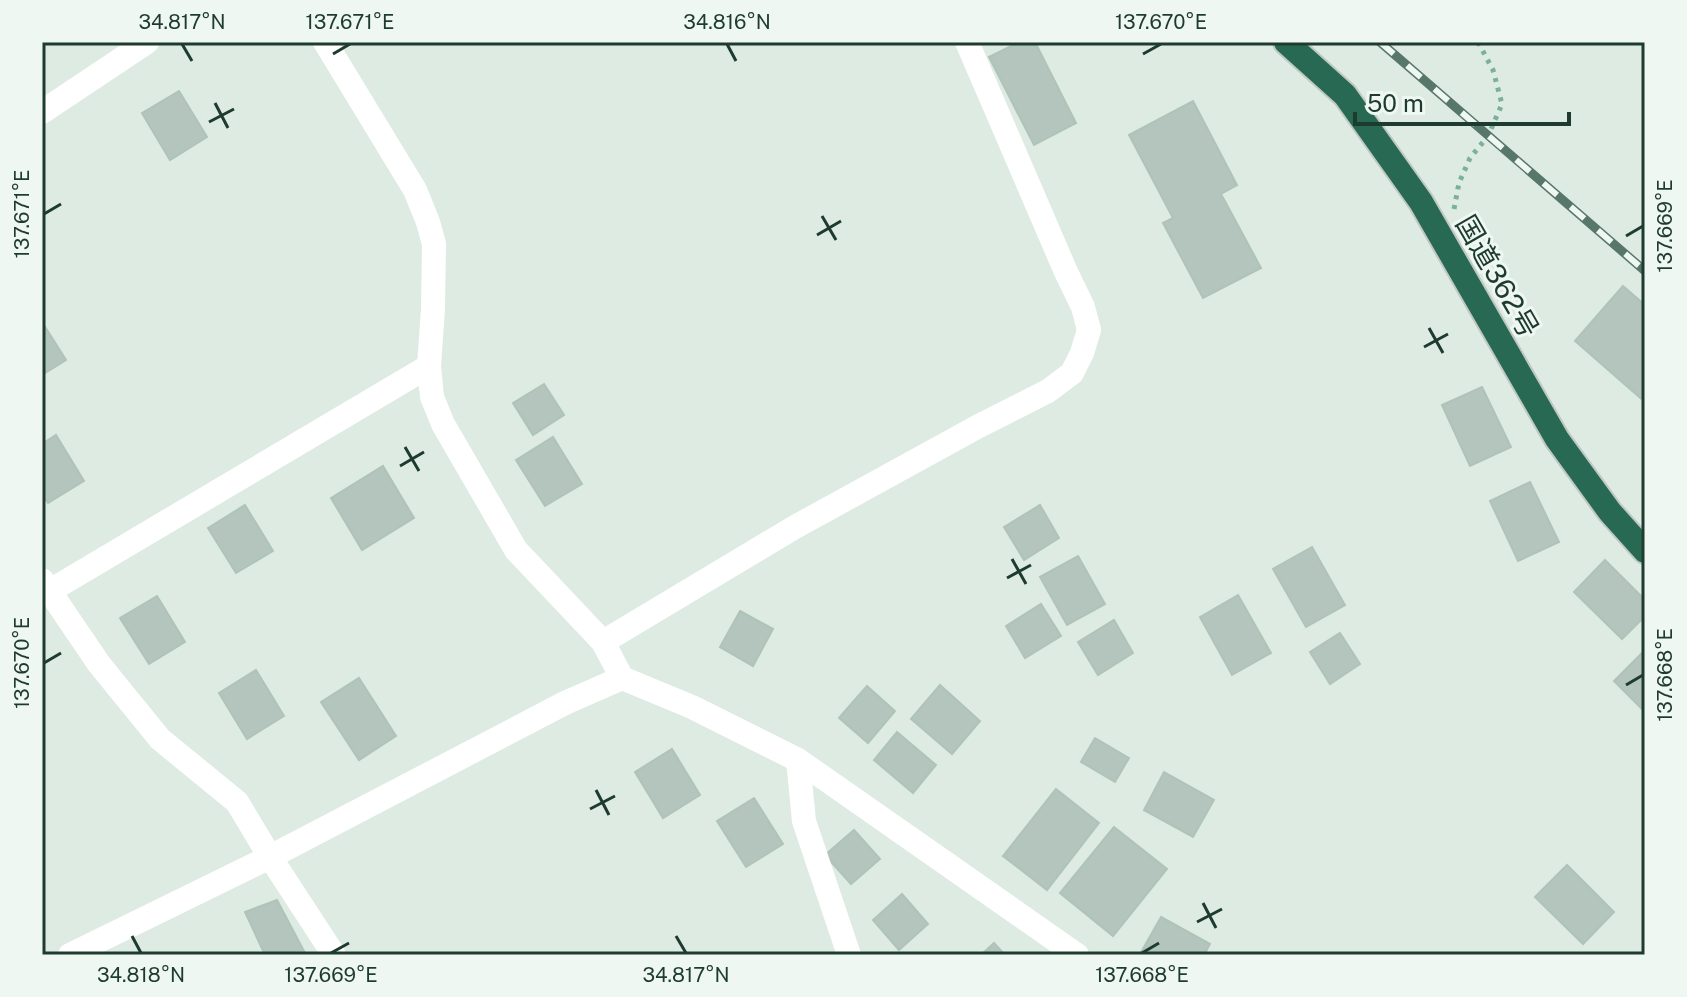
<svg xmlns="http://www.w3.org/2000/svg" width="1687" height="997" font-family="'Public Sans','Noto Sans JP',sans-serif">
	<rect width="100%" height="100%" fill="#ddebe3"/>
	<g fill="#b3c5bc" stroke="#afc4b9" stroke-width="2">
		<polygon points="1019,42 1035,42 1076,123 1034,145 989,57"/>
		<polygon points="179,91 207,137 170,160 142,113"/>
		<polygon points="1193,101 1237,185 1221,194 1261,268 1203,298 1163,223 1173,218 1129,135"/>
		<polygon points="1623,286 1645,305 1645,402 1575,341"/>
		<polygon points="42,322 66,360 42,375"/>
		<polygon points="544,384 564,415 533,435 513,403"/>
		<polygon points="1482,387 1511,447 1470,466 1442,405"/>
		<polygon points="56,435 84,481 48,503 42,494 42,444"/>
		<polygon points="553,437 582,484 545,506 516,460"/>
		<polygon points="383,466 414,518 362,550 331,498"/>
		<polygon points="1530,482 1559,542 1518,561 1490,501"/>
		<polygon points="245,505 273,551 236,573 208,528"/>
		<polygon points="1040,505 1059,538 1024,560 1004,527"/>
		<polygon points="1312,547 1345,605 1306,627 1273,569"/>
		<polygon points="1078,556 1105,604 1067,625 1040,577"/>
		<polygon points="1605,560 1645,600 1645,616 1622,639 1574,592"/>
		<polygon points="1238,595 1271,653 1232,675 1200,617"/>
		<polygon points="157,596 185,642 149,664 120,618"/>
		<polygon points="1041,604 1061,636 1025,658 1006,626"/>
		<polygon points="740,611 773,629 753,666 720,647"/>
		<polygon points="1114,620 1133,653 1098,675 1078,642"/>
		<polygon points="1340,633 1360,664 1330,684 1310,652"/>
		<polygon points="1645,650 1645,712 1614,681"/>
		<polygon points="256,670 284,716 247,739 219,693"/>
		<polygon points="359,678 396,736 359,760 321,702"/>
		<polygon points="940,685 980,721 952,754 911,719"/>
		<polygon points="867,686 895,711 868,743 839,718"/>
		<polygon points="897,732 936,765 913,793 874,760"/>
		<polygon points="1095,738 1129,758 1115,782 1081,762"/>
		<polygon points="672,749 700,795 663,818 635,772"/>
		<polygon points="1164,772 1214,800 1193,837 1144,810"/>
		<polygon points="1056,789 1099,823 1047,890 1003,856"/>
		<polygon points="754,798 783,844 746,867 717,821"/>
		<polygon points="1114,827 1167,869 1113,936 1060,893"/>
		<polygon points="854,830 880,859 851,884 825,855"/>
		<polygon points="1567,865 1614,912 1583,944 1535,897"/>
		<polygon points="902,894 928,924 899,950 873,920"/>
		<polygon points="277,900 306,955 265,955 245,912"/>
		<polygon points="1161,917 1210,944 1204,955 1140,954"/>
		<polygon points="994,943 1005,955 981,955"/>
	</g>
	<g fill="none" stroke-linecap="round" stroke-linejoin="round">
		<g stroke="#c0c8c5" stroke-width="28">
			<polyline id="highway" points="1286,42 1345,95 1421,202 1557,439 1610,512 1645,551"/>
		</g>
		<polyline stroke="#7bb19a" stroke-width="5" stroke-dasharray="4 6" stroke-linecap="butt" points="1454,209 1459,183 1470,158 1488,136 1502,104 1493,70 1478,42"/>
		<g stroke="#fff" stroke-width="24">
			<polyline points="325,42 415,190 428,222 434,244 433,309 429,366 432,397 443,424 516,550 603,642 622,678"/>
			<polyline points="42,112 147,42"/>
			<polyline points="42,580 99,664 160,739 237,802 270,857 334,955"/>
			<polyline points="48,592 429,366"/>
			<polyline points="603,642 795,527 977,427 1048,391 1072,373 1082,353 1089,330 1083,307 1066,272 967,42"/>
			<polyline points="798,760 804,821 849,955"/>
			<polyline points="70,955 270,857 565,703 622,678 692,707 798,760 1077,955"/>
		</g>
		<use href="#highway" stroke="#286954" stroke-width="24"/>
		<g stroke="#58776b" stroke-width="9">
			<polyline id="rail" points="1380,42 1645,271"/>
		</g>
		<use href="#rail" stroke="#eef7f1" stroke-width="6" stroke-dasharray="18" stroke-linecap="butt"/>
	</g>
	<path fill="none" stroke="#1e3b30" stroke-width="3" d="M182,44L192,61M727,44L736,61M333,54L350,44M1143,54L1161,44M215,103L228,128M209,122L234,109M44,214L61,204M822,216L836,240M817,235L841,221M1626,236L1643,226M1429,328L1443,353M1424,347L1448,334M405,447L419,471M400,466L424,452M1012,559L1026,584M1007,578L1031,565M44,663L61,653M1626,685L1643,675M596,790L609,815M590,809L615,796M1203,903L1216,928M1197,922L1222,909M132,936L141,953M676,936L686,953M331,953L349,943M1142,953L1159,943"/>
	<g text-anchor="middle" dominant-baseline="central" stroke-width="6" stroke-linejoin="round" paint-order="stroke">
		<g font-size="28" fill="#1e3b30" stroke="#eef7f1">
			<text transform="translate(1498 276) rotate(60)">国道362号</text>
		</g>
	</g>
	<rect width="1687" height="997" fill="none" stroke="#eef7f1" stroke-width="88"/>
	<path d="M1355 112v12h214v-12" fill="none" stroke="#1e3b30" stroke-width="4"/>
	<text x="1367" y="112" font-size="24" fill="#1e3b30" stroke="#eef7f1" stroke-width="6" paint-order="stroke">50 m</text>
	<rect x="44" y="44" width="1599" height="909" fill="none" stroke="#1e3b30" stroke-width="3"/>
	<g font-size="20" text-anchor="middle" fill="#1e3b30">
		<text x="182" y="29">34.817°N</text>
		<text x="350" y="29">137.671°E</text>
		<text x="727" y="29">34.816°N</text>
		<text x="1161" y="29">137.670°E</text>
		<text transform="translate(22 214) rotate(-90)" y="7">137.671°E</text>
		<text transform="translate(1665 226) rotate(-90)" y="7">137.669°E</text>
		<text transform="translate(22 663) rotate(-90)" y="7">137.670°E</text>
		<text transform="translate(1665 675) rotate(-90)" y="7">137.668°E</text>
		<text x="141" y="982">34.818°N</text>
		<text x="331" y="982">137.669°E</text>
		<text x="686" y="982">34.817°N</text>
		<text x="1142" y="982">137.668°E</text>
	</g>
</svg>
